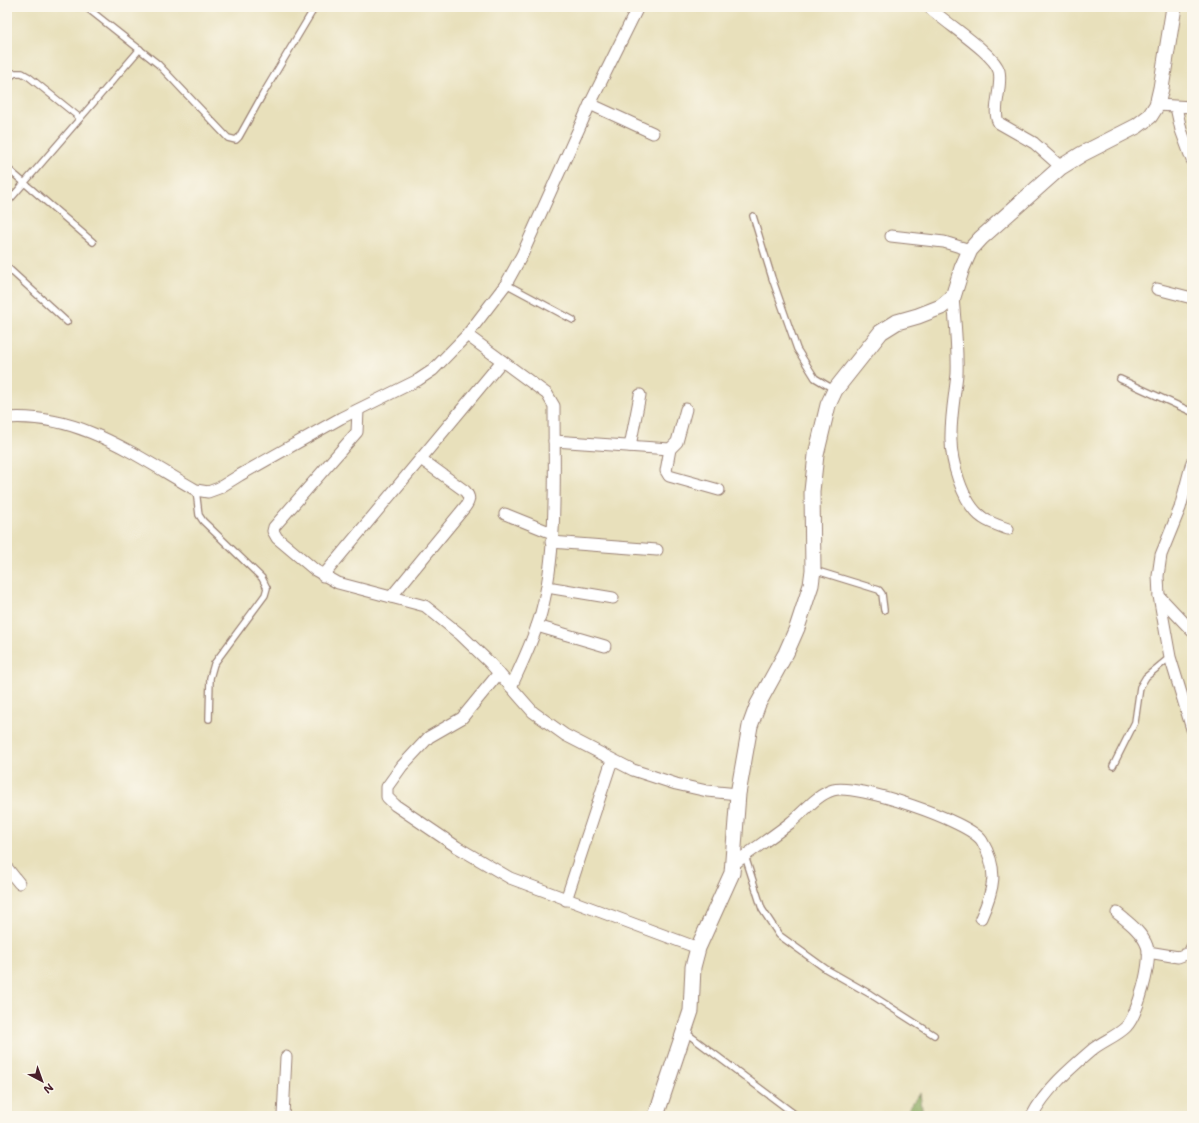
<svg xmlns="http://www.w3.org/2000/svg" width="1199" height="1123" font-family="'Shantell Sans',sans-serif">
	<defs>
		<pattern id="forest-firs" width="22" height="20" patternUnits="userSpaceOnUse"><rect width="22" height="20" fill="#85a65a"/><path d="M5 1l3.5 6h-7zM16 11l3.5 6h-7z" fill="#6f874b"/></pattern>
	</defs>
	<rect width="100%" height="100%" fill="#fbf7ec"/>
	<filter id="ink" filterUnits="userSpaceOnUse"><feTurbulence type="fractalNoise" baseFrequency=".025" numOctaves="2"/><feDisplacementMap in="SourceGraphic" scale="8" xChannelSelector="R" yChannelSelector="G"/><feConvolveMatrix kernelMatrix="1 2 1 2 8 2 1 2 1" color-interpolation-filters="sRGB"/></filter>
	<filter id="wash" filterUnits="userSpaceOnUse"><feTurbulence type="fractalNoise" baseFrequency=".012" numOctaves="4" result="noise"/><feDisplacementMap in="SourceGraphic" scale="16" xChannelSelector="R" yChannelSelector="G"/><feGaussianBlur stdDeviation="0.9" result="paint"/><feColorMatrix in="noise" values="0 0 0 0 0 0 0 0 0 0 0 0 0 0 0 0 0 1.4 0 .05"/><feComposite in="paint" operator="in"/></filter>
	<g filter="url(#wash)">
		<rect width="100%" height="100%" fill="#e8e0bb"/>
		<polygon fill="url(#forest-firs)" stroke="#686242" points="920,1093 923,1116 903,1116"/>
	</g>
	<g filter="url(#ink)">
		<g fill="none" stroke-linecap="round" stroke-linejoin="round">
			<g stroke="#998073" stroke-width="8">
				<g id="lane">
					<polyline points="86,7 158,64 228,138 236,140 239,137 263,94 315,7"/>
					<polyline points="7,79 15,73 22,73 29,77 80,118"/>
					<polyline points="7,168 93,242"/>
					<polyline points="7,203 140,49"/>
					<polyline points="753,216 772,278 797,349 815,378 835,390"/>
					<polyline points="7,267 67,322"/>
					<polyline points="506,284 573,320"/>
					<polyline points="1120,379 1192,412"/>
					<polyline points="196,490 199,515 203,521 262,578 267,588 265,595 214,664 210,678 209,719"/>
					<polyline points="814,570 879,590 882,594 884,610"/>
					<polyline points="1113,766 1135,722 1140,687 1146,677 1170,657"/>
					<polyline points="745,856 762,909 779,935 826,969 870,994 934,1035"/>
					<polyline points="685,1032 797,1116"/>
				</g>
			</g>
			<g stroke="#998073" stroke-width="13">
				<g id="street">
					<path d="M929,7C945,23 994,53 999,71C1003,86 991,112 999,123L1034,143L1061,167"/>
					<polyline points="590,104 653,133"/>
					<polyline points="1157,105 1192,107"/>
					<polyline points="1176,107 1181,130 1192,160"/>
					<polyline points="891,236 944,242 970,250"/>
					<polyline points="1157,289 1192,298"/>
					<path d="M953,297C955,322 958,348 957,374C955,394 951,414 951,435C950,459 962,504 983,518C990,523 1000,526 1008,529"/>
					<path d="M467,335L547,394L554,406C554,471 558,551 541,613C534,639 522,663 511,687"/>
					<polyline points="358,410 357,432 274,527 273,531 277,538 315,570 338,583 425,606 461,635 490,663 533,712 565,735 633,770 676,784 707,791 738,794"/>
					<path d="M7,418C80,413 136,456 196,490L208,492L219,488L240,475L341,418L418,380L433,370L467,335L506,284L522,255L590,104L638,7"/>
					<polyline points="554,441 670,449 677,442 686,409"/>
					<polyline points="630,446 640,395"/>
					<polyline points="670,449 666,471 669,476 719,490"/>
					<polyline points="1192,462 1180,508 1161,555 1158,576 1159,596 1170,657 1192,729"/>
					<polyline points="505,514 552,533"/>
					<polyline points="551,542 657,550"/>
					<polyline points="323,576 502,361"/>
					<polyline points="547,587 613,598"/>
					<polyline points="1159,596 1192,631"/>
					<path d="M391,597L465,507C470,500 470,497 465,491L421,459"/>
					<polyline points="537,626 605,646"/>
					<polyline points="499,673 462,718 429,737 402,766 387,787 387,797 395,805 457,847 510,878 698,948"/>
					<path d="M734,864C752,850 772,837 790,823C804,812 816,795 833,790C856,783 970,821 982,841C999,870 994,889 981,918"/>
					<polyline points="7,868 19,883"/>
					<polyline points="566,900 612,760"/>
					<polyline points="1148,952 1178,957 1189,953 1192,947"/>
					<polyline points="283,1116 286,1057"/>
					<path d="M1032,1116C1045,1090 1071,1068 1093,1049C1103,1041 1117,1036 1126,1027C1137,1016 1153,961 1147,946C1142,932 1128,922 1117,913"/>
				</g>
			</g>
			<g stroke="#998073" stroke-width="17">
				<polyline id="secondary" points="656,1116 691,1011 693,967 698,948 732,873 738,794 750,726 758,704 786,653 797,628 811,585 813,570 812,491 816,455 828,405 835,390 881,332 897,322 918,316 941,307 953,297 962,268 970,250 981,238 1061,167 1082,154 1137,126 1150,116 1157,105 1161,88 1174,7"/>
			</g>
			<use href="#lane" stroke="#fff" stroke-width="5.5"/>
			<use href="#street" stroke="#fff" stroke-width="11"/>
			<use href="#secondary" stroke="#fff" stroke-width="15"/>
		</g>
	</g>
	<rect width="1199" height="1123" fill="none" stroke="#fbf7ec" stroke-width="24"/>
	<g transform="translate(42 1081) rotate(139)" stroke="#fbf7ec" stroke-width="3" paint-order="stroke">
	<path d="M0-3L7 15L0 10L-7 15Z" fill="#4a1f2b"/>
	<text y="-6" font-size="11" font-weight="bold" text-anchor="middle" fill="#4a1f2b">N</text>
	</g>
</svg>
